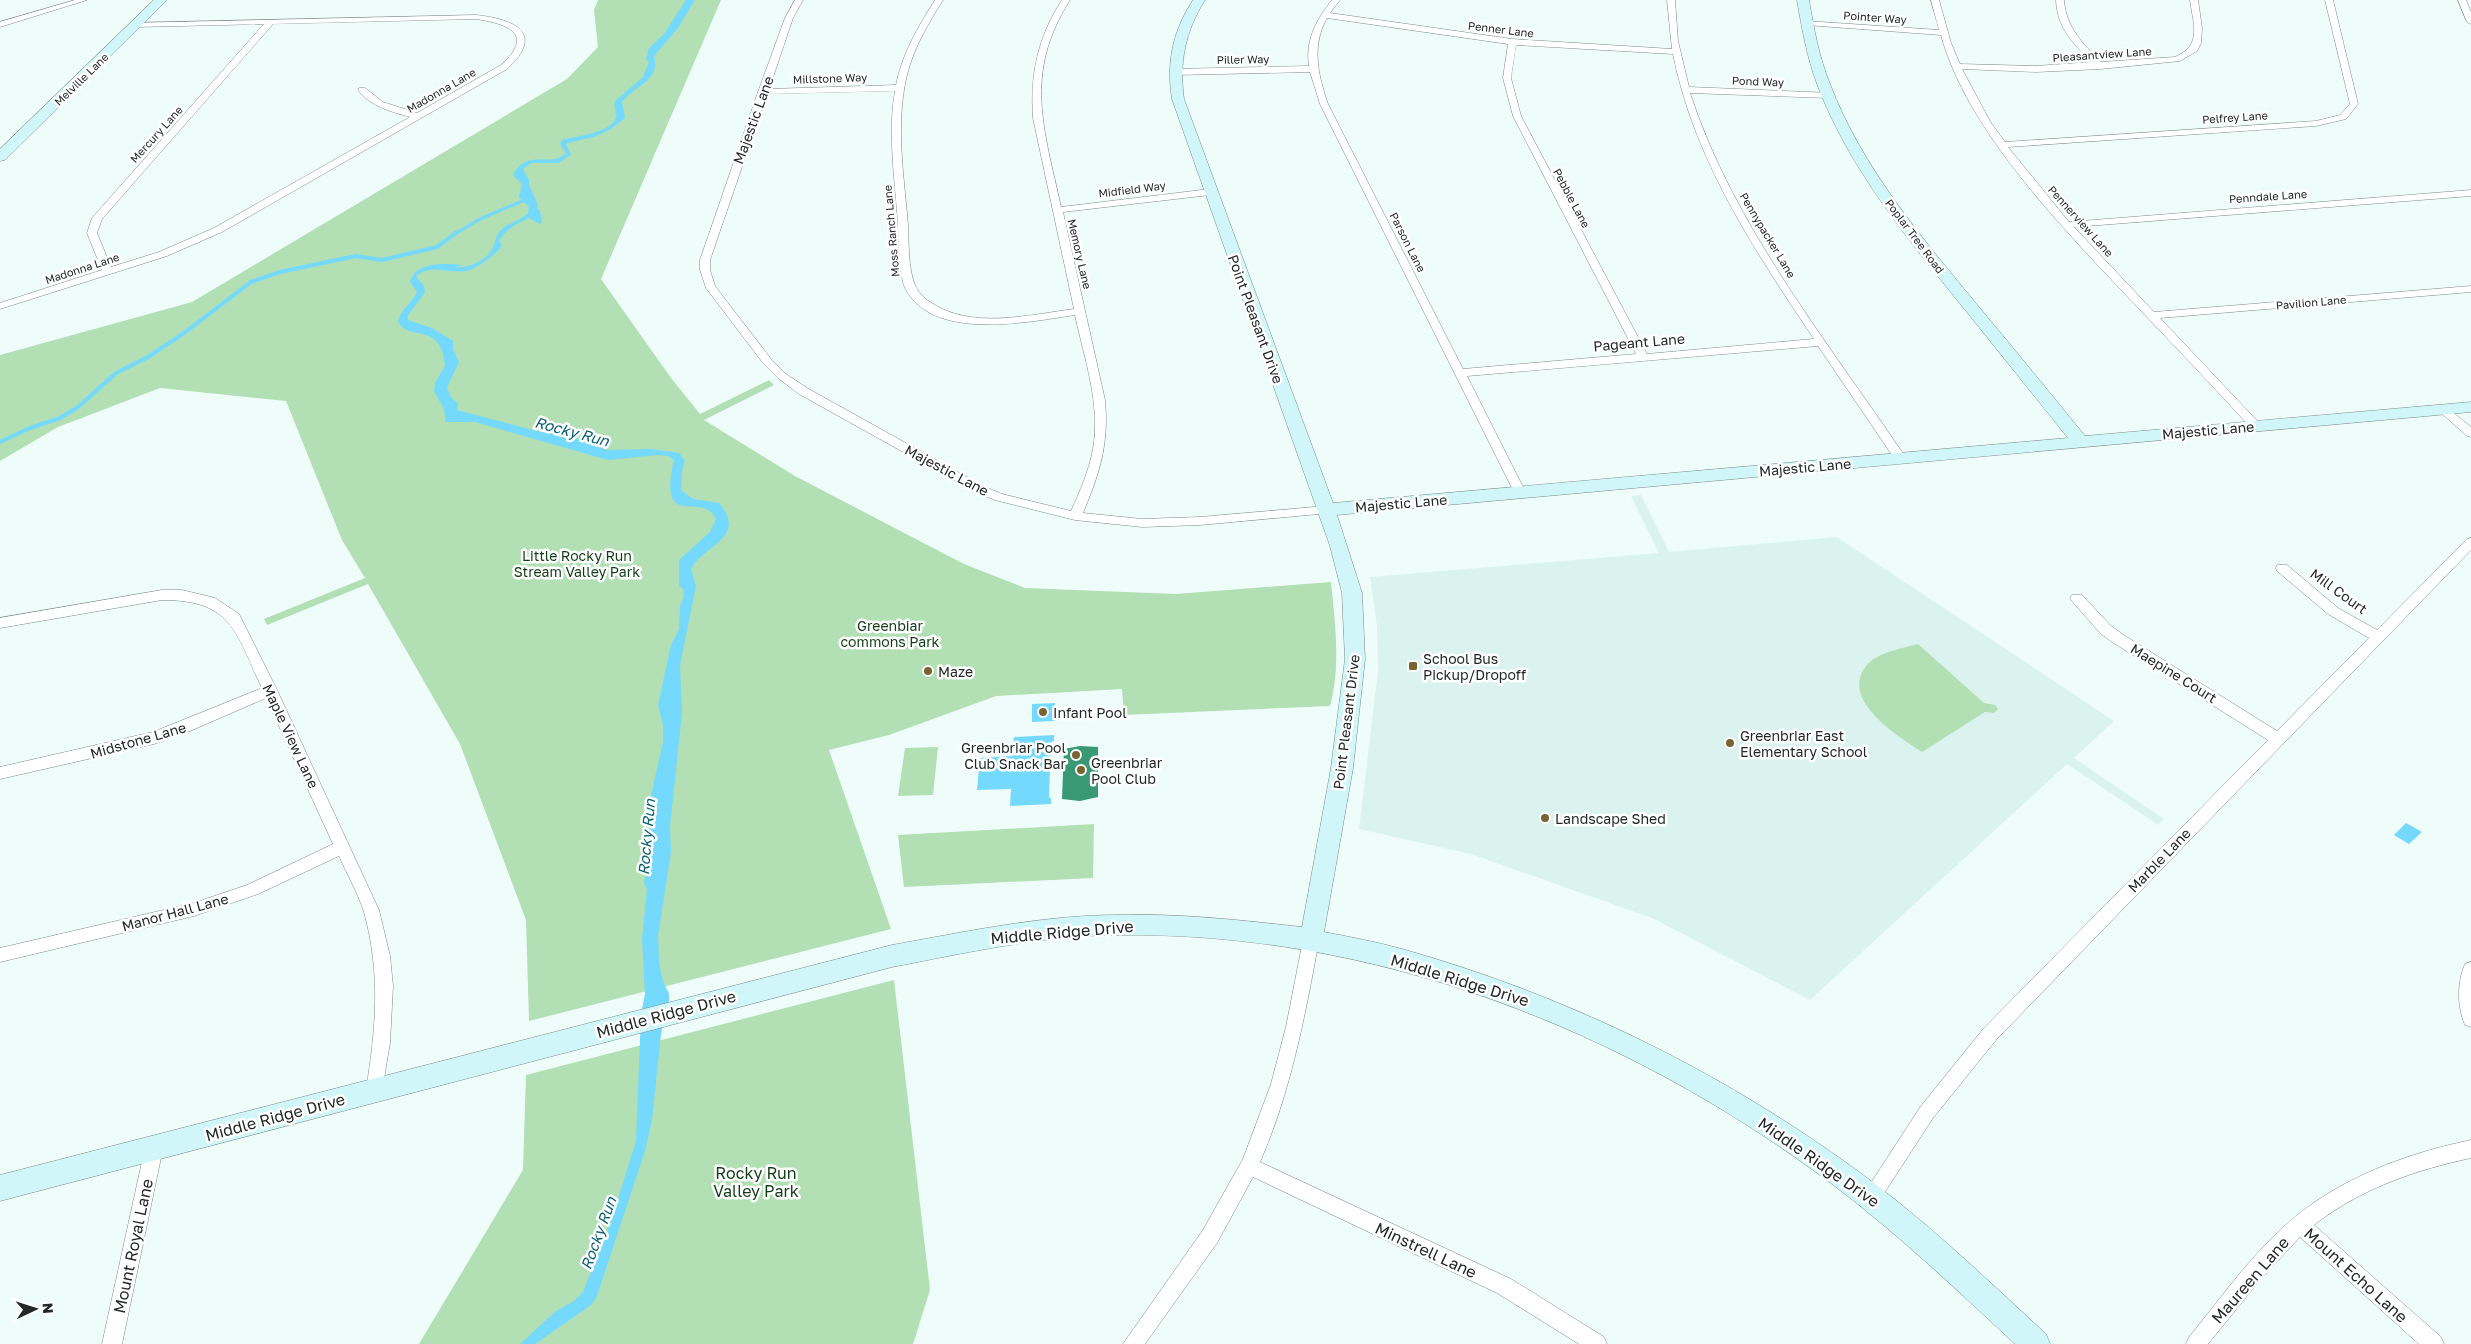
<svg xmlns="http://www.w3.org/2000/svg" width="2471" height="1344" font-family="'Golos Text',sans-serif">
	<rect width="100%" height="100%" fill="#eefdfa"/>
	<polygon fill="#dbf3ef" points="1641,495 1669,552 1837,537 2114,721 2074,758 2164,819 2158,825 2067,764 1810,1000 1652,918 1471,854 1359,829 1378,671 1377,626 1370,577 1659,553 1631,496"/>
	<g fill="#b2dfb3">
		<path d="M598,0H721L601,279L671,378L700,414L769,380L774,385L704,420L795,476L910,536L964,564L1025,588L1176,594L1331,582C1335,623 1341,666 1330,706L1124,715L1122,689L996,696L889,735L829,750L891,929L529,1021L526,920L460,744L368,584L267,625L264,619L365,578L342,540L286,401L160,388L58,427L0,461V355L192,302L567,79L598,47L594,10Z"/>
		<path d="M1918,644L1984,703L1995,705L1998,709L1994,713L1985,712L1922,752C1899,737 1836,698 1868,664C1879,652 1903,648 1918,644Z"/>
		<polygon points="938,747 933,795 898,796 905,748"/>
		<polygon points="1094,824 1093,878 904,887 898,835"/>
		<polygon points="894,980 930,1290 913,1344 419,1344 523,1170 526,1075"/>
	</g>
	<g fill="#74d9fc">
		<path d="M686,0H695L678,28L654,56C661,81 635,85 622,102L625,118L611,129L594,137L567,143L566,145L571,154L559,163H531L523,169L529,180V185L538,205L537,208L540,211L542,222L540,224L529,218C518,223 505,229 499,241L502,245L499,250C489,258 479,268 466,271C450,274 427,263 416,277L424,286L425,292L407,317L408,320L432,328L453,341V349L459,362L447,387L450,396L458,404L457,410L536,431L584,440L606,450L652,449L679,453L685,461L682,470L681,490L693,499L719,503C749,538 702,546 691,569L696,586L680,665L682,713L670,826L671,852L658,936L659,963L663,981L669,994V1001L661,1034L652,1120L645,1151L597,1296L591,1305L535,1344H520L556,1311L574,1301L583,1292L611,1221L636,1141L641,1014L645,994L642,939L647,889L644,883L651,847L650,800L663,742V725L658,705L671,645L679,629L680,606L684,596L683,589L679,586V560L710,532L716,519C703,489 657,534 674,460L668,456L658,455L608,460L475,422H446L444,409L434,391L435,383L445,366C441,319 407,343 398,321C401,309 412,303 417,292L410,282C416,260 447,264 464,265L455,267C468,269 487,260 493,248C496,241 495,236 501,230C509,222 521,221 528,213L529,207L519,197L522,184L513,175C528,147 550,169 566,153L560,144L562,140C575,136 613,133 616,117C617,111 613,107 615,101L643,77L649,62L646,59L649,48L664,34Z"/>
		<polygon points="1055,703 1055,721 1032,722 1032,704"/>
		<polygon points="1054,735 1054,741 1051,742 1049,798 1051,798 1051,804 1010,806 1011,789 977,790 980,758 1013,756 1014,737"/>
		<polygon points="2406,823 2422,832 2409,844 2394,835"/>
	</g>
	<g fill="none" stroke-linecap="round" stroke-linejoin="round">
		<polyline stroke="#74d9fc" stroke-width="3" points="455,234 480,219 527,199"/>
		<polyline stroke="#74d9fc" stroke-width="4" points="0,442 30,428 60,418 78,407 116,373 148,357 184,333 251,282 280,272 356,256 382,260 437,247 457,232"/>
	</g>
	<polygon fill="#399975" points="1080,746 1098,747 1098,797 1080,801 1062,799 1064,749"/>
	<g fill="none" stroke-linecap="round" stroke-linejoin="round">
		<g stroke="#7c8986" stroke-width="1">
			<g id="street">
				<polygon points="75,0 87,0 0,27 0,22"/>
				<path d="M795,0H803L793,18L769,89L896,85C902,54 918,27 935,0H943C928,24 914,47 907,75C895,124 904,176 908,225C909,244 908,268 915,285C917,291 925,299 930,302C971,330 1028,315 1074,309L1033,118C1030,74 1038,37 1062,0H1070C1023,74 1044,128 1061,207L1210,189L1215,192L1210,195L1063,212L1105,400C1109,444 1100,472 1083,513L1142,519L1200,517L1326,506L1332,510L1330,513L1200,525L1142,527L1075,520L995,500L975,492L799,394L778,378L763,363L706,288L700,270V260L758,92L785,18ZM895,91C888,130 894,172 897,212C899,231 898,272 905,288C932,342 1028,322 1075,315C1084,358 1101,404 1093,449C1089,471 1080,491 1071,511L1002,494L983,486L807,388L786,374L771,359L715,286L710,270V260L767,94Z"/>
				<path d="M1332,0H1340L1330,13L1512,39L1672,49L1667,0H1675L1678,41L1689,87L1832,93L1833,95L1829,98L1690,93C1733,225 1827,341 1904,455L1906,458L1904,461H1896L1818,346L1467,376L1526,493L1520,497L1516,496L1320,104L1310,72L1174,75L1170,72L1174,69L1309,66C1305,41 1316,20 1332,0ZM1327,18L1508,44L1503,78L1513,116L1636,354L1463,369L1328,104C1318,75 1311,46 1327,18ZM1516,45L1673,54C1694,160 1755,251 1814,339L1647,354L1521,116L1511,78Z"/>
				<path d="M1931,0H1939L1951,43L1960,64L2036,66L2092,62C2073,44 2057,27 2056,0H2064C2066,27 2082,43 2101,62L2175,57C2203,45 2193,24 2190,0H2198L2202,28L2201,43L2197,51L2180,61L2100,69L2036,72L1962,69L1991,123L2005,142L2316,121L2340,115L2350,104L2325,0H2333L2358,104L2346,119L2316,126L2008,147L2069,222L2471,190V196L2074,227L2154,312L2471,286V292L2160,318L2262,426L2260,429H2252C2210,383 2167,338 2124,293C2059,224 1966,128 1941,35L1806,25L1802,23L1806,21L1939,30Z"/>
				<polygon points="2458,0 2466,0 2471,12 2471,24 2467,22"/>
				<path d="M476,15C514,19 546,33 507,69L222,232L167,256L0,309V303L102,270L87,233L92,218L264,24L136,27L132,25L133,23ZM476,19C509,24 535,34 501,65L417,113L383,102L365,88H359L358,90C371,107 390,111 410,117L214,228L159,252L111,267L97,233L102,219L273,24Z"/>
				<polygon points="2444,405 2471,427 2471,437 2467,436 2440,412 2438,409"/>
				<polygon points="2471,538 2471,550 1996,1040 1933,1118 1877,1204 1871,1207 1865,1204 1862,1198 1865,1192 1921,1106 1984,1028 2268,740 2112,642 2100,633 2072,601 2070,598 2072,595 2082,595 2110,625 2122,634 2277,731 2369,638 2328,614 2277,571 2276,568 2277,565 2287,565 2338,608 2377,630 2467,539"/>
				<path d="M162,590H182L215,598L239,614L277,690L379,910L390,956L393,986L390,1043L381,1096L375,1098L369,1096L366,1090C376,1028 381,974 364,912C358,893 347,874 339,856L258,894L194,916L0,962V948L194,903L247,885L333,844L266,698L190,731L154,744L0,779V767L153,732L262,688C235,632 233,600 162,600L0,628V618Z"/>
				<path d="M1311,933L1317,935L1319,940C1305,1016 1291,1091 1260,1162L1511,1279L1604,1337L1607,1344H1579L1497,1293L1253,1177L1217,1243L1145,1344H1123L1203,1230L1243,1159L1271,1084L1286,1027L1303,940L1305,935Z"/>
				<path d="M2471,962V1027L2465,1025C2457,1007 2457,982 2465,964Z"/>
				<polygon points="154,1139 160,1142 163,1148 122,1344 102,1344 145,1148 148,1142"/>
				<path d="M2471,1140V1158C2415,1170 2360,1189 2314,1225L2441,1337L2444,1344H2419L2300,1237L2259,1281L2208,1344H2186L2189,1337C2217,1303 2243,1266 2275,1235C2327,1183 2399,1155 2471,1140Z"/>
			</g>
		</g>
		<g stroke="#7c8986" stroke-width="1">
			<g id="secondary">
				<polygon points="154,0 167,0 5,160 0,161 0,149"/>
				<path d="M1193,0H1205C1185,32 1179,62 1184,99L1333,503L2068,438C2034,396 2000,353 1966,311C1910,242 1849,169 1817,84C1807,57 1802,29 1797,0H1809C1814,29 1819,57 1830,84C1862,168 1923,239 1979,307C2015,350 2050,393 2085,436L2471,402V412L1337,515L1362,593L1365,659L1353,768L1324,932C1350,937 1377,942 1402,949C1562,994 1713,1067 1848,1164C1919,1214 1982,1275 2046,1334L2050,1344H2015C1956,1289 1897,1233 1832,1184C1625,1029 1375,931 1114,935C1040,936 965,953 892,967L0,1201V1175L892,945C965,932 1039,916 1113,915C1177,913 1239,920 1302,927L1331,768L1345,659L1342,593L1330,546L1172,99C1166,62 1173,31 1193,0Z"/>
			</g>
		</g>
		<use href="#street" fill="#fff" fill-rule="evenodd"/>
		<use href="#secondary" fill="#d0f6f9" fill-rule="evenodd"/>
	</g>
	<g fill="#786433" stroke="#fff" stroke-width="2">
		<rect x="1408" y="661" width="10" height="10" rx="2.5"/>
		<circle cx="928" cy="671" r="5"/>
		<circle cx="1043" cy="712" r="5"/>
		<circle cx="1730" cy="743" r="5"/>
		<circle cx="1076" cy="755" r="5"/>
		<circle cx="1081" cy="770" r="5"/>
		<circle cx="1545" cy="818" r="5"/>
	</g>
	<g text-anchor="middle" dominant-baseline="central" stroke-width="5" stroke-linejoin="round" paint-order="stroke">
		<g font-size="11" fill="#232827" stroke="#fff">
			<text transform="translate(1875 17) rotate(4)">Pointer Way</text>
			<text transform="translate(1501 29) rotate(7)">Penner Lane</text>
			<text transform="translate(2102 54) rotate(-4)">Pleasantview Lane</text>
			<text transform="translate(1243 59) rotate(-1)">Piller Way</text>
			<text transform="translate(830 78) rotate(-2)">Millstone Way</text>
			<text transform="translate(81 79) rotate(-44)">Melville Lane</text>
			<text transform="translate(1758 81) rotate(2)">Pond Way</text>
			<text transform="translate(441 90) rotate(-30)">Madonna Lane</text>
			<text transform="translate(2235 117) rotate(-4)">Pelfrey Lane</text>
			<text transform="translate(156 134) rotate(-48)">Mercury Lane</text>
			<text transform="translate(1132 189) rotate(-7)">Midfield Way</text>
			<text transform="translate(2268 196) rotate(-4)">Penndale Lane</text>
			<text transform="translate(1572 198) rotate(62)">Pebble Lane</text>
			<text transform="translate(2081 221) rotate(48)">Pennerview Lane</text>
			<text transform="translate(891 231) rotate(-95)">Moss Ranch Lane</text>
			<text transform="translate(1768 235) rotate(59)">Pennypacker Lane</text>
			<text transform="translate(1915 236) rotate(53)">Poplar Tree Road</text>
			<text transform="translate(1408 242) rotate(63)">Parson Lane</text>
			<text transform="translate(1080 254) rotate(77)">Memory Lane</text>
			<text transform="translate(82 268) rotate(-18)">Madonna Lane</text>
			<text transform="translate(2311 302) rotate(-5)">Pavilion Lane</text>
		</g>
		<g font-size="14" fill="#232827" stroke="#fff">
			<text transform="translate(753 120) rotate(-70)">Majestic Lane</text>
			<text transform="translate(1256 319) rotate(70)">Point Pleasant Drive</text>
			<text transform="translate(1639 342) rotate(-5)">Pageant Lane</text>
			<text transform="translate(2208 430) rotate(-5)">Majestic Lane</text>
			<text transform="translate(1805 467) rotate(-5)">Majestic Lane</text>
			<text transform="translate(947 470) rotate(28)">Majestic Lane</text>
			<text transform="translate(1401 503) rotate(-5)">Majestic Lane</text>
			<text transform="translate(2339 591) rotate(36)">Mill Court</text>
			<text transform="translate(2174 673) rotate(32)">Maepine Court</text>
			<text transform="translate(1346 722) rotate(-83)">Point Pleasant Drive</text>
			<text transform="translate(291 736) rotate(65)">Maple View Lane</text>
			<text transform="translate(138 740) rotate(-16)">Midstone Lane</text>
			<text transform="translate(2159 860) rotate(-46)">Marble Lane</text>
			<text transform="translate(175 912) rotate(-15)">Manor Hall Lane</text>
		</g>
		<g font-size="14" fill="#123e17" stroke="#fff">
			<text x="577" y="555">Little Rocky Run<tspan x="577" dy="16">Stream Valley Park</tspan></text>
			<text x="890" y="625">Greenbiar<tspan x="890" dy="16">commons Park</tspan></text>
		</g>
		<g font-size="14" fill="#232827" stroke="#fff" text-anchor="start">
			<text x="1423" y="658">School Bus<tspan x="1423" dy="16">Pickup/Dropoff</tspan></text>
			<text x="938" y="671">Maze</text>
			<text x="1053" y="712">Infant Pool</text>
			<text x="1740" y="735">Greenbriar East<tspan x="1740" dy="16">Elementary School</tspan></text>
			<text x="1066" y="747" text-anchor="end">Greenbriar Pool<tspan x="1066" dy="16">Club Snack Bar</tspan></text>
			<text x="1091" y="762">Greenbriar<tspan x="1091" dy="16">Pool Club</tspan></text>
			<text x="1555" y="818">Landscape Shed</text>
		</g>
		<g font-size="15" font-style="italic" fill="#086077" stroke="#fff">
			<text transform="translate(572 431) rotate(15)">Rocky Run</text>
			<text transform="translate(646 837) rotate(-85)">Rocky Run</text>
			<text transform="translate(598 1233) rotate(-70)">Rocky Run</text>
		</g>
		<g font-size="16" fill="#232827" stroke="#fff">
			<text transform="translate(1062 932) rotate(-5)">Middle Ridge Drive</text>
			<text transform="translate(1460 980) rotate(17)">Middle Ridge Drive</text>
			<text transform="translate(666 1014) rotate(-15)">Middle Ridge Drive</text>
			<text transform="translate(275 1117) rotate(-15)">Middle Ridge Drive</text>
			<text transform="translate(1819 1162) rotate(35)">Middle Ridge Drive</text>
			<text transform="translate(133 1246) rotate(-78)">Mount Royal Lane</text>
			<text transform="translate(1426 1250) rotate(25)">Minstrell Lane</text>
			<text transform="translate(2356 1275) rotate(42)">Mount Echo Lane</text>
			<text transform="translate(2250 1280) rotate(-49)">Maureen Lane</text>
		</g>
		<g font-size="16" fill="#123e17" stroke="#fff">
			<text x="756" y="1173">Rocky Run<tspan x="756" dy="18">Valley Park</tspan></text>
		</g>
	</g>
	<g transform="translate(35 1309) rotate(86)" stroke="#ffffff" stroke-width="4" paint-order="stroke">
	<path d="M0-4L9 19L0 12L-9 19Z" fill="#232827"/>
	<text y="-8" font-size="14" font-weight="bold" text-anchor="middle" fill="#232827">N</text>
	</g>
</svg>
